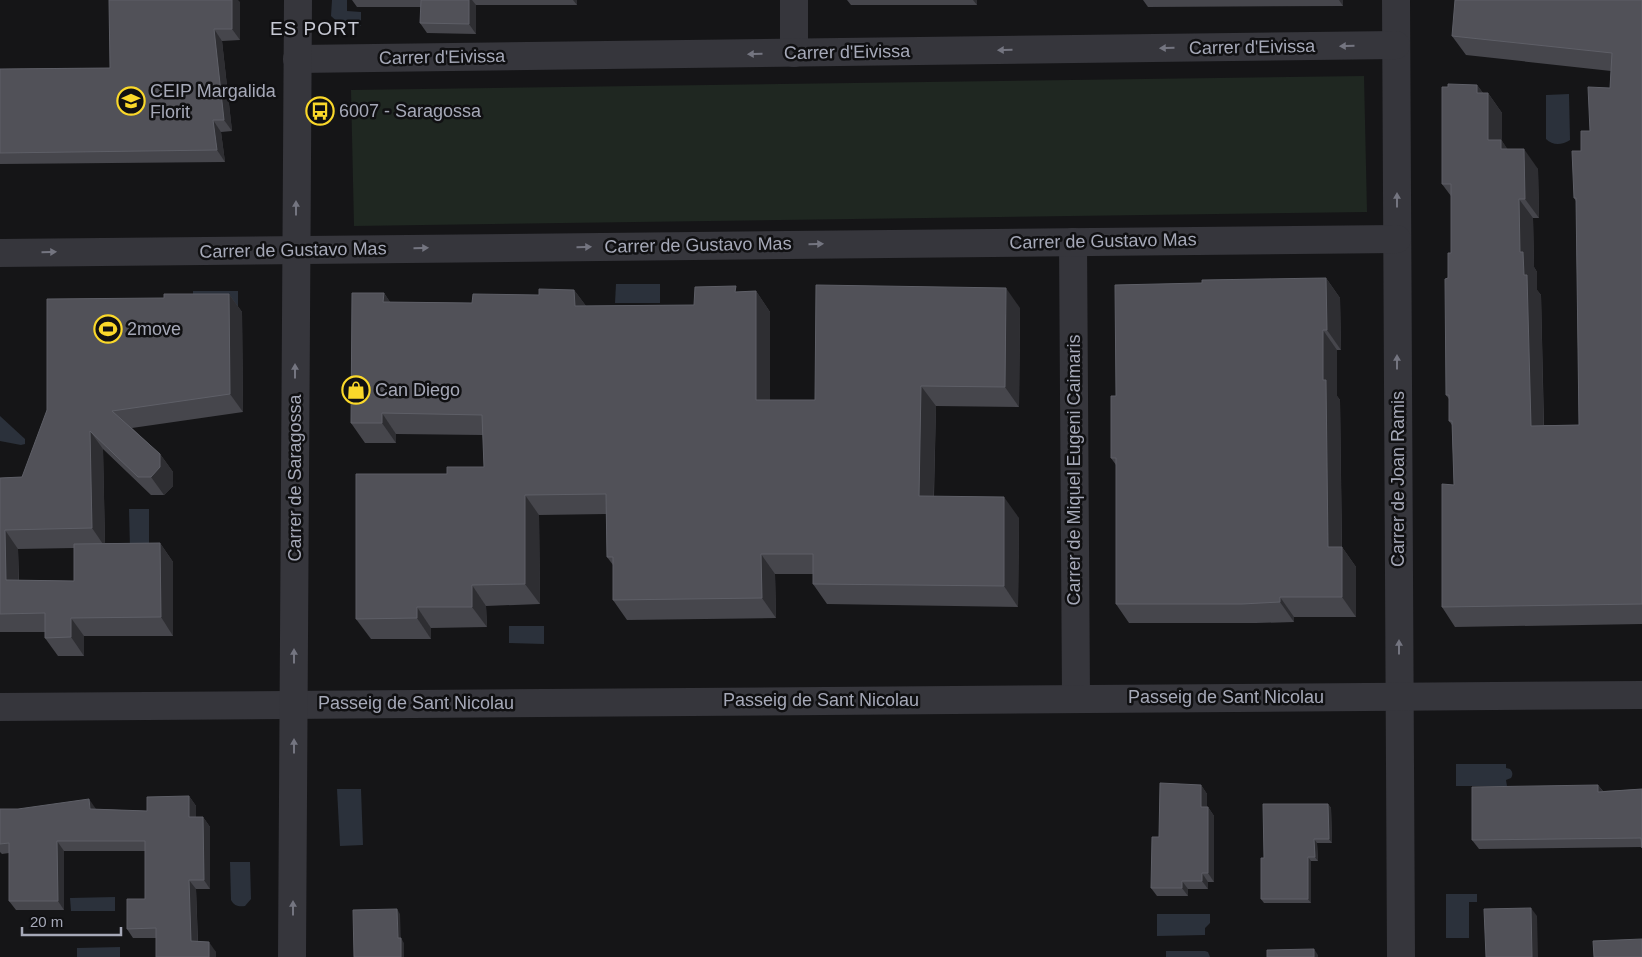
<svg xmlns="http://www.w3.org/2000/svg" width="1642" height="957" font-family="Helvetica,sans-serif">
	<rect width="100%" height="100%" fill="#151517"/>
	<polygon fill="#1f2721" points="1364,76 1367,212 354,226 351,90"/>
	<g fill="#2b313b">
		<polygon points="332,0 347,0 347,11 361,12 361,26 342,26 331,16"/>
		<path d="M1569,94L1570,140C1562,145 1553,146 1546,139V95Z"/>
		<polygon points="616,284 660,284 660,303 615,303"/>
		<polygon points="193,291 238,291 238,307 193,308"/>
		<polygon points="0,416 25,439 25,444 21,445 0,441"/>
		<polygon points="129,509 149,509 149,549 130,549"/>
		<polygon points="509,626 544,626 544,644 509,643"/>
		<path d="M1456,764H1506V768L1510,769C1513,772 1513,775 1511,778L1506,780L1507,786H1456Z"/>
		<polygon points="337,789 361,789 363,845 340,846"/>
		<path d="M230,862H250L251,899L245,906C239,907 234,906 231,900Z"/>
		<polygon points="1446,894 1477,894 1477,902 1469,902 1469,938 1446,938"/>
		<polygon points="115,897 115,911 71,911 70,898"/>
		<polygon points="1157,914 1210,914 1210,923 1205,928 1205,935 1157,936"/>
		<polygon points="120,947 120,957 77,957 77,948"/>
		<polygon points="1166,951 1205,951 1208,952 1210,957 1166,957"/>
	</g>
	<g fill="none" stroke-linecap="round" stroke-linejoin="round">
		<g stroke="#36363c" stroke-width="28">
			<polyline points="1396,0 1401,957"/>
			<polyline points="794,53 794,0"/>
			<polyline points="297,59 1396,45"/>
			<polyline points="1073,242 1076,698"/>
			<polyline points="0,253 1397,239"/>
			<polyline points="0,707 1642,695"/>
			<polyline points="292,957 298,0"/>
		</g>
	</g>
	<g fill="#46464c" fill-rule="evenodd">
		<polygon points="352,0 577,0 577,5 476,5 476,34 427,33 420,23 421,7 357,7"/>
		<polygon points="847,0 977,0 977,5 851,5"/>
		<polygon points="1143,0 1343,0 1343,6 1148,7"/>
		<polygon points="1642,0 1642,624 1455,627 1442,607 1454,485 1452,425 1449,421 1449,399 1446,395 1448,278 1451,253 1451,196 1442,184 1477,85 1483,93 1488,93 1502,113 1502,141 1507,149 1538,169 1539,218 1533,218 1534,267 1537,272 1537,290 1541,295 1544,425 1579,425 1576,201 1574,198 1581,151 1590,131 1610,88 1611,71 1466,55 1452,36"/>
		<polygon points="240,2 240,40 222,41 232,131 221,132 225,162 0,164 0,69 110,68"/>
		<polygon points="1326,278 1340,298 1341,350 1337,350 1337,396 1340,400 1342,547 1356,567 1356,617 1294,617 1294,622 1256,623 1129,623 1116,604 1116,465 1111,458 1116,396 1202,283"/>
		<polygon points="574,290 586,306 694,305 739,292 756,291 770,312 770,400 815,400 1020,308 1019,407 936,406 934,496 1019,518 1018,607 827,604 813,584 813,574 775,574 776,618 627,620 613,600 613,565 607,557 606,514 539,515 540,604 486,606 487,627 431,628 431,639 371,639 356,619 447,474 484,467 483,435 396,434 396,443 365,443 351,423 384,293 390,302 472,303 539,295"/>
		<path d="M229,294L242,312L243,412L132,428L160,454L173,472V486L164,495H151L103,449L105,543H160L173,562V636H84V656H58L45,638V632H0V478L22,477L164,298ZM74,548V581L19,580L18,549Z"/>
		<polygon points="1201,785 1207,794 1207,807 1208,807 1214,816 1214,882 1208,882 1208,889 1188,889 1188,896 1157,896 1151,888 1159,837"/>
		<polygon points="1598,785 1603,791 1642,789 1642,847 1479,849 1472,840"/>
		<polygon points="189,796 196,806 196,817 203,817 210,827 210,889 196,889 198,942 216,952 216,957 156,957 156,938 133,938 127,929 145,899 145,851 64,851 64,910 16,910 9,901 9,853 2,854 0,852 0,809 96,809 147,811"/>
		<polygon points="1328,804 1331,808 1332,843 1317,843 1318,861 1311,861 1311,903 1264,903 1261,899 1264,858"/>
	</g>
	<g fill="#2e2e32">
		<polygon points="232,0 238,0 240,2 240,40 232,29"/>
		<polygon points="469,0 472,0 476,5 476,34 469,24"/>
		<polygon points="573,0 577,0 577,5"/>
		<polygon points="973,0 977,0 977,5"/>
		<polygon points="1339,0 1343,0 1343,6"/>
		<polygon points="214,29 222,41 232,131 224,120"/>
		<polygon points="1477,85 1488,100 1488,93 1502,113 1502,141 1515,160 1488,140 1477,93"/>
		<polygon points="213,120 221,132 225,162 217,150"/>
		<polygon points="1524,149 1538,169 1539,218 1525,199"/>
		<polygon points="1519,199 1533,218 1534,267 1537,272 1537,290 1541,295 1544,445 1531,426 1524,275 1520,252"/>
		<polygon points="1326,278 1340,298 1341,350 1327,330"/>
		<polygon points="1006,288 1020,308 1019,407 1005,387"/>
		<polygon points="574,290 589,310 575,306"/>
		<polygon points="756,291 770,312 770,420 756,400"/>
		<polygon points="384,293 398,314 383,302"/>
		<polygon points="229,294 242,312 243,412 230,394"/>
		<polygon points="1323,330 1337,350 1337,396 1340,400 1342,567 1328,547 1323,380"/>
		<polygon points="921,386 936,406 933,516 919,496"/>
		<polygon points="382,413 396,434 396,443 382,423"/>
		<polygon points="90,431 103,449 105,547 92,528"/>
		<polygon points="160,454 173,472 173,486 164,495 151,477"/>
		<polygon points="525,495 539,515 540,604 525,584"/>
		<polygon points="1004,497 1019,518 1018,607 1004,586"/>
		<polygon points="5,530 18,549 19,598 6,580"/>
		<polygon points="160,543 173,562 173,636 161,617"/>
		<polygon points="1342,547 1356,567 1356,617 1342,597"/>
		<polygon points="761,554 775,574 776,618 762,598"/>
		<polygon points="472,585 486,606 487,627 472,607"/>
		<polygon points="1280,597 1294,617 1294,622 1280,602"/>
		<polygon points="417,607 431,628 431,639 417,618"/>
		<polygon points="71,618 84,636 84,656 71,637"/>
		<polygon points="1201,785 1207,794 1207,816 1201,807"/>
		<polygon points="1598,785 1605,795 1598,792"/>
		<polygon points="189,796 196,806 196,827 189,817"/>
		<polygon points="89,799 96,809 90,809"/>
		<polygon points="1328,804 1331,808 1332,843 1329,839"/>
		<polygon points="1208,807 1214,816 1214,882 1208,873"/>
		<polygon points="203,817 210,827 210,889 204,880"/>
		<polygon points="1314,839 1317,843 1318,861 1315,857"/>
		<polygon points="57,841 64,851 64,910 58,901"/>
		<polygon points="1308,857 1311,861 1311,903 1308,899"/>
		<polygon points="1202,873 1208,882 1208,889 1202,881"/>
		<polygon points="189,880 196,889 198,951 191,941"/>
		<polygon points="1182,881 1188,889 1188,896 1182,888"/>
		<polygon points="1531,908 1537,916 1538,957 1532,957"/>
		<polygon points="397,909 400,914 401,943 398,938"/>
		<polygon points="401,938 404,943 404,957 401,957"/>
		<polygon points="209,942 216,952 216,957 209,957"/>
		<polygon points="1314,949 1318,955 1318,957 1314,957"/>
	</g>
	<g fill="#515158" stroke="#5e5f67">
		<polygon points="109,0 232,0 232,29 214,29 224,120 213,120 217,150 0,153 0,69 110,68"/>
		<polygon points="421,0 469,0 469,24 420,23"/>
		<polygon points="1455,0 1642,0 1642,604 1442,607 1442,484 1454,485 1452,421 1449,421 1449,395 1446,395 1445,279 1448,278 1448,253 1451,253 1451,184 1442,184 1442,87 1448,87 1448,84 1477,85 1477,93 1488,93 1488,140 1501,140 1501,149 1524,149 1525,199 1519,199 1520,252 1523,252 1524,275 1527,275 1531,426 1579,425 1576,198 1574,198 1572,151 1581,151 1581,131 1590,131 1588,87 1610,88 1612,53 1452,36"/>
		<polygon points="1326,278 1327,330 1323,330 1323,380 1326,380 1328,547 1342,547 1342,597 1280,597 1280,602 1242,604 1116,604 1116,458 1111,458 1111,396 1116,396 1115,285 1202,283 1202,280"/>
		<polygon points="816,285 1006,288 1005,387 921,386 919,496 1004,497 1004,586 813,584 813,554 761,554 762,598 613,600 613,557 607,557 606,494 525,495 525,584 472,585 472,607 417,607 417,618 356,619 356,474 447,474 447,467 484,467 482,415 382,413 382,423 351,423 352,293 384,293 383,302 472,303 473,294 539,295 539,289 574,290 575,306 694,305 695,287 736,286 735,292 756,291 756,400 815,400"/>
		<polygon points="164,294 229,294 230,394 112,411 160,454 160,467 151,477 138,477 90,431 92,528 5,530 6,580 74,581 74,544 160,543 161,617 71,618 71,637 45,638 45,613 0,614 0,478 22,477 47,410 47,299 164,298"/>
		<polygon points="1160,783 1201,785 1201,807 1208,807 1208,873 1202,873 1202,881 1182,881 1182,888 1151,888 1152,837 1159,837"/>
		<polygon points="1598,785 1598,792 1642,789 1642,848 1641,838 1472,840 1472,787"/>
		<polygon points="189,796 189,817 203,817 204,880 189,880 191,941 209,942 209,957 156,957 156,928 127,929 127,899 145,899 145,841 57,841 58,901 9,901 9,843 0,844 0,809 18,809 89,799 90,809 147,811 147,797"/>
		<polygon points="1263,804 1328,804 1329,839 1314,839 1315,857 1308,857 1308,899 1261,899 1261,858 1264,858"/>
		<polygon points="1531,908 1532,957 1486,957 1484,909"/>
		<polygon points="397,909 398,938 401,938 401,957 354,957 353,910"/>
		<polygon points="1642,939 1642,957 1594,957 1593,941"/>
		<polygon points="1314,949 1314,957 1267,957 1267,950"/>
	</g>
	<defs><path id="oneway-solid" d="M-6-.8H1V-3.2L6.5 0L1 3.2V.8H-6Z" transform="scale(1.25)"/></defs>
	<g fill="#747580">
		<use href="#oneway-solid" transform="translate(1347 46) rotate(179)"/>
		<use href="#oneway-solid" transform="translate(1167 48) rotate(179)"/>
		<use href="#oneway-solid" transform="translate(1005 50) rotate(179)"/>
		<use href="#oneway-solid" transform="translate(755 54) rotate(179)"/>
		<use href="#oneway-solid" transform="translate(1397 200) rotate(-90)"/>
		<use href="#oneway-solid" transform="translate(296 208) rotate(-90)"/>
		<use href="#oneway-solid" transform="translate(816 244) rotate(-1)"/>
		<use href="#oneway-solid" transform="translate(584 247) rotate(-1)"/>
		<use href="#oneway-solid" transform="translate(421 248) rotate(-1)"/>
		<use href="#oneway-solid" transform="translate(49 252) rotate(-1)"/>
		<use href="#oneway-solid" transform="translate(1397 362) rotate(-90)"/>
		<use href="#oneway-solid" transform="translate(295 371) rotate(-90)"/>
		<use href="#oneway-solid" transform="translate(1399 647) rotate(-90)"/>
		<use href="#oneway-solid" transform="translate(294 656) rotate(-90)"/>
		<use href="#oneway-solid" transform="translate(294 746) rotate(-90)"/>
		<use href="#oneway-solid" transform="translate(293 908) rotate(-90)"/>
	</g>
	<defs>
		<g id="school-ring" transform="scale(1.4375)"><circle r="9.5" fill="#101012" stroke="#fad82a" stroke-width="1.5"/><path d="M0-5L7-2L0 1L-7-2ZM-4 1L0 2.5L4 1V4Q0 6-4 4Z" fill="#fad82a"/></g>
		<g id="bus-ring" transform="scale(1.4375)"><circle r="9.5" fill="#101012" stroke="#fad82a" stroke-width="1.5"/><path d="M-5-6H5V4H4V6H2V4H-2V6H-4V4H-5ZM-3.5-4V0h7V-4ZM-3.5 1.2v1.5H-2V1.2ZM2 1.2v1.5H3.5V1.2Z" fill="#fad82a"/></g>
		<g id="stadium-ring" transform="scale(1.4375)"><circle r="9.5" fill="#101012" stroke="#fad82a" stroke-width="1.5"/><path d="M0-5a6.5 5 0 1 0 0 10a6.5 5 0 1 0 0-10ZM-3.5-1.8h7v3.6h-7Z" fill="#fad82a"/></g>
		<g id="shop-ring" transform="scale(1.4375)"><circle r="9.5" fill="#101012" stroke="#fad82a" stroke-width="1.5"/><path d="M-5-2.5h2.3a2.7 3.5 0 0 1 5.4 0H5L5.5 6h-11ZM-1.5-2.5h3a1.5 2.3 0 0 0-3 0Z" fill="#fad82a"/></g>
	</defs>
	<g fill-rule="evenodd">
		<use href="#school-ring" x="131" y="101"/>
		<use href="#bus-ring" x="320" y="111"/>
		<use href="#stadium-ring" x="108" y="329"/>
		<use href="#shop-ring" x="356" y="390"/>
	</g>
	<g text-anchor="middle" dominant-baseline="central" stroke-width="5" stroke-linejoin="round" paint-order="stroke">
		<g font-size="18" fill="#a6a9b8" stroke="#101012">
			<text transform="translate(1252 47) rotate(-1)">Carrer d'Eivissa</text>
			<text transform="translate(847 52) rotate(-1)">Carrer d'Eivissa</text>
			<text transform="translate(442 57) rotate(-1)">Carrer d'Eivissa</text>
			<text transform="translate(1103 241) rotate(-1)">Carrer de Gustavo Mas</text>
			<text transform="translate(698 245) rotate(-1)">Carrer de Gustavo Mas</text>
			<text transform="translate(293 250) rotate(-1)">Carrer de Gustavo Mas</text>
			<text transform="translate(1074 470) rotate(-90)">Carrer de Miquel Eugeni Caimaris</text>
			<text transform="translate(295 478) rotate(-90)">Carrer de Saragossa</text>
			<text transform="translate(1398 479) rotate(-90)">Carrer de Joan Ramis</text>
			<text x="1226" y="697">Passeig de Sant Nicolau</text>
			<text x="821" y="700">Passeig de Sant Nicolau</text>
			<text x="416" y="703">Passeig de Sant Nicolau</text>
		</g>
		<g font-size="18" fill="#a6a9b8" stroke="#101012" text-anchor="start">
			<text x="150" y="91">CEIP Margalida<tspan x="150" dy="21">Florit</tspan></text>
			<text x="339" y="111">6007 - Saragossa</text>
			<text x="127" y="329">2move</text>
			<text x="375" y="390">Can Diego</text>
		</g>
		<g font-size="19" letter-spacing="1" fill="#c7c9d4" stroke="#101012">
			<text x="315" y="28">ES PORT</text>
		</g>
	</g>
	<path d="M22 927v8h99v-8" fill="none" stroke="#a6a9b8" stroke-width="2.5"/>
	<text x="30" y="927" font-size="15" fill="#a6a9b8" stroke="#101012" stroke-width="4" paint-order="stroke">20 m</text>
</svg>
